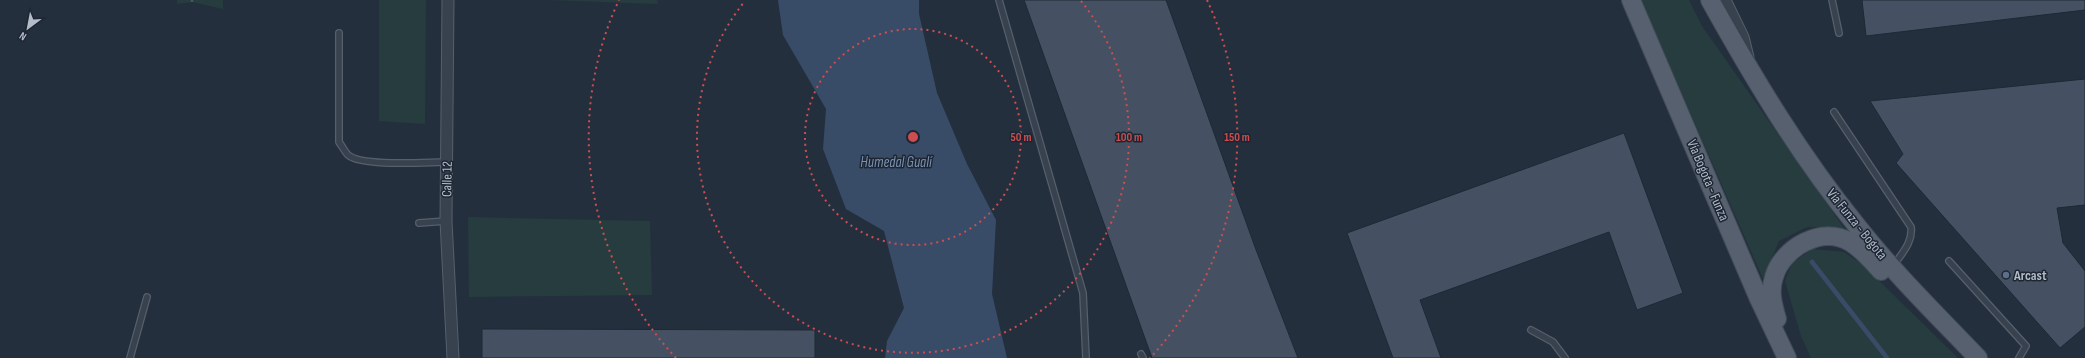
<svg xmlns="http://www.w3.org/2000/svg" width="2085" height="358" font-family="'Sofia Sans Condensed',sans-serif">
	<rect width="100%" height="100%" fill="#242f3e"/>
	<g fill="#263c3f">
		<polygon points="177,0 223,0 223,9 192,2 177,4"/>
		<polygon points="379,0 426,0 425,124 379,121"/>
		<polygon points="548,0 657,0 658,4"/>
		<polygon points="1641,0 1689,0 1702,26 1844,228 1807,227 1779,241 1763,279"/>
		<polygon points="468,217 650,221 652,295 469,297"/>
		<polygon points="1813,249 1844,252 1863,265 1958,358 1811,358 1801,336 1785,281 1792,263"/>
	</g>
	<polygon fill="#394c67" points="778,0 919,0 919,14 937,93 967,164 996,220 992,294 1007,358 885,358 887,341 904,308 884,231 846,209 823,149 826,109 783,35"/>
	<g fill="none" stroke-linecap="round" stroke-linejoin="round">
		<polyline stroke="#394c67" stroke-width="4.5" points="1812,262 1887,358"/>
	</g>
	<g fill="#455162" stroke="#1f2835">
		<polygon points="1024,0 1166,0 1255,247 1298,358 1152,358"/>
		<polygon points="1862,0 2085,0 2085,10 1866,36"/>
		<polygon points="2085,79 2085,205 2057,208 2063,243 2085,271 2085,327 2060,348 1896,163 1903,154 1870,101"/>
		<polygon points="1624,133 1683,293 1637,310 1609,232 1420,300 1441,358 1393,358 1347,233"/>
		<polygon points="482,329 815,330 815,358 482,358"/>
	</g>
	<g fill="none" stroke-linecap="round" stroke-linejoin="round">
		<g stroke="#565f6c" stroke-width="8">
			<g id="lane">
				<polyline points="999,0 1083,293 1086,358"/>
				<polyline points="1832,0 1839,33"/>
				<path d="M339,33V142C342,146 345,152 348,155C362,167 427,162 447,162"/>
				<path d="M1834,112L1911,227C1913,242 1902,253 1894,265"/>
				<polyline points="419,223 446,221"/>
				<polyline points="1949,261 2026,346 2019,358"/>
				<polyline points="1531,330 1553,342 1565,358"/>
				<polyline points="1141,354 1143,358"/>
				<polyline points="130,358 147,297"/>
			</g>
		</g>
		<g stroke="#565f6c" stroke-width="13">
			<g id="street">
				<polyline points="448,0 446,221 453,358"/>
				<polyline points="1725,0 1743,37 1748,57"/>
			</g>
		</g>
		<g stroke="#414a57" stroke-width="20">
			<g id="primary">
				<polyline points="1631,0 1759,299 1787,358"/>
				<path d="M1710,0C1754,79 1800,156 1857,226C1894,273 1937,315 1978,358"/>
				<path d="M1777,319C1773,305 1769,291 1774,277C1782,248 1822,225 1850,242C1862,249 1872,261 1881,271"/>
			</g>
		</g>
		<polyline stroke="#44595c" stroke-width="2.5" stroke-dasharray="3 3" stroke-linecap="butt" points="192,2 192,0"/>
		<use href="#lane" stroke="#38414e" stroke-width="5.5"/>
		<use href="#street" stroke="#38414e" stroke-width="11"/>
		<use href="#primary" stroke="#56606e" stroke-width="18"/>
	</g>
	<g fill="none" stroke="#ce4d50" stroke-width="2" stroke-dasharray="2 4">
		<circle cx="913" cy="137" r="108"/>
		<path d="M1081 1A216 216 0 1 1 745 1"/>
		<path d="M676 358A324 324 0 0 1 619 0M1207 0A324 324 0 0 1 1150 358"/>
	</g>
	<circle fill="#5c6f8a" stroke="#1d2633" stroke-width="1.5" cx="2006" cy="275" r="4"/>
	<g text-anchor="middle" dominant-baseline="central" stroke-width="3" stroke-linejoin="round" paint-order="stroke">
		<g font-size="14" fill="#b4bcc9" stroke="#1d2633">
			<text transform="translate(447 179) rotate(-89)">Calle 12</text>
			<text transform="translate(1708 180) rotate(67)">Vía Bogota - Funza</text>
			<text transform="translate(1857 224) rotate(51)">Vía Funza - Bogota</text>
		</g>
		<g font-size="14" font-weight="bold" fill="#b4bcc9" stroke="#1d2633" text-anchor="start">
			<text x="2014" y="275">Arcast</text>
		</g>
		<g font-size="15" font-style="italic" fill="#7c92b1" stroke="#1d2633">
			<text x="896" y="162">Humedal Gualí</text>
		</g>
	</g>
	<circle cx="913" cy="137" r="6" fill="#ce4d50" stroke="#1d2633" stroke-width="2"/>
	<g font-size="12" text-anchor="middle" font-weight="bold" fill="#ce4d50" stroke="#1d2633" stroke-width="3" stroke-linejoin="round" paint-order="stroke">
		<text x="1021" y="141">50 m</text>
		<text x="1129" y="141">100 m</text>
		<text x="1237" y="141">150 m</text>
	</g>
	<g transform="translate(28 28) rotate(212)" stroke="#1d2633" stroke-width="3" paint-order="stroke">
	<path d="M0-3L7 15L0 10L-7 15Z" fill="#b4bcc9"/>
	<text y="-6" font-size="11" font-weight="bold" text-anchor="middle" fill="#b4bcc9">N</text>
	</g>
</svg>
